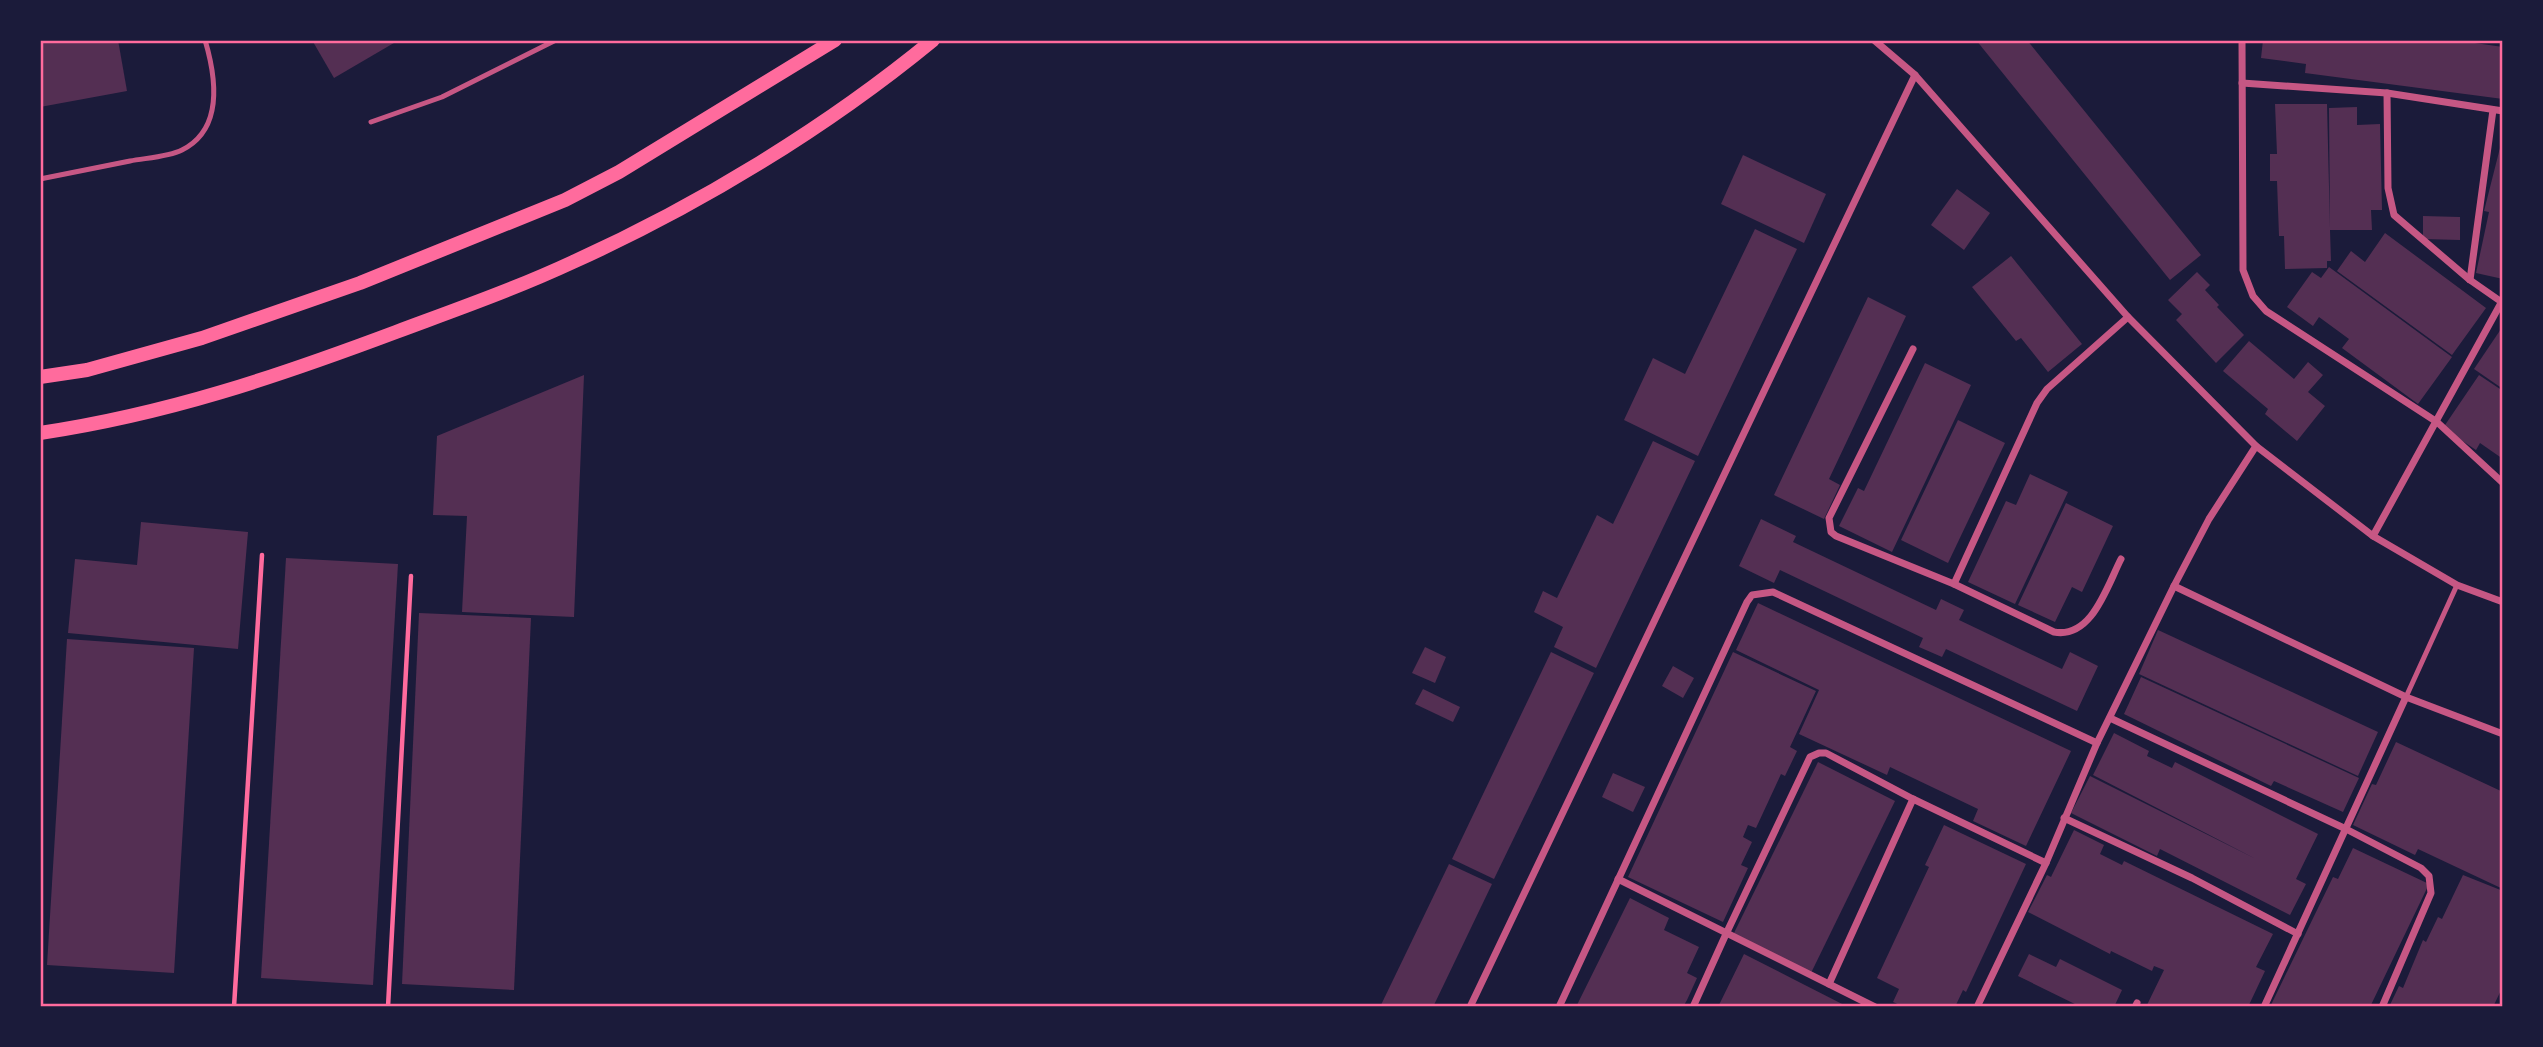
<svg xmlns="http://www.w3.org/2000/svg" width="2543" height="1047" font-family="Raleway,sans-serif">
	<rect width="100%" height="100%" fill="#1b1b3a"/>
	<g fill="#542f53">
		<polygon points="40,40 118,40 127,91 40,107"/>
		<polygon points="312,40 399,40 334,78"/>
		<polygon points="1976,40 2027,40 2201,255 2170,280"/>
		<polygon points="2263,40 2454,40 2503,47 2503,99 2305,73 2306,64 2261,58"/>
		<polygon points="2275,104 2327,104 2330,228 2329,108 2357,107 2357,125 2380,124 2382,210 2371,210 2372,230 2330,230 2331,261 2327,261 2327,268 2285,269 2284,236 2279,236 2277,181 2270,181 2270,154 2277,154"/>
		<polygon points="2502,140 2503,140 2503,279 2476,273 2489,212 2484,211"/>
		<polygon points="1743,155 1826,194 1804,243 1721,204"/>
		<polygon points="1957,189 1990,213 1964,250 1931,225"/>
		<polygon points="2423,216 2460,217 2460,240 2423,239"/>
		<polygon points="1755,229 1797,249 1698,456 1624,420 1653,358 1685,374"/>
		<polygon points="2385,233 2486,308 2452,355 2337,271 2351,251 2365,262"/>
		<polygon points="2011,256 2082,344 2048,372 2021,338 2016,341 1972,287"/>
		<polygon points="2329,267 2452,357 2418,404 2342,348 2349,339 2319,317 2313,326 2287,307 2312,272 2321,278"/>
		<polygon points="2197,272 2210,285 2205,290 2219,305 2217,307 2244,335 2216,363 2176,320 2182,314 2168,300"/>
		<polygon points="1868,297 1906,316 1829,479 1840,485 1824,519 1774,495"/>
		<polygon points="2501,329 2503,331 2503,389 2474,369"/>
		<polygon points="2249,341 2294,379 2308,362 2323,375 2308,392 2325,406 2297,441 2265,414 2268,409 2223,371"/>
		<polygon points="1925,363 1971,385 1892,552 1839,526 1858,488 1864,491"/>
		<polygon points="584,375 574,617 462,612 467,516 433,515 437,436"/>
		<polygon points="2479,375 2503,391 2503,459 2480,443 2476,450 2443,428"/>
		<polygon points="1958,420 2005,443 1948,563 1901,540"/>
		<polygon points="1653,441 1695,461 1596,668 1554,647 1563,627 1534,612 1543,591 1557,598 1597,515 1613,524"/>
		<polygon points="2030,474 2068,492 2015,604 1968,582 2006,501 2016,505"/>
		<polygon points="2066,503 2113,526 2082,592 2072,587 2055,622 2018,605"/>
		<polygon points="1761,519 1796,536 1793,542 1936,610 1941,599 1964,610 1959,620 2062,669 2070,652 2098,666 2077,711 1946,649 1942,657 1919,647 1923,638 1780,570 1774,583 1739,566"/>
		<polygon points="141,522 248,532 238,649 68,633 75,559 137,565"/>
		<polygon points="286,558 398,564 373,985 261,978"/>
		<polygon points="1758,603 2071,751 2026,846 1973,821 1978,809 1890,767 1887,775 1799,734 1819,690 1736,650"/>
		<polygon points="419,613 531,618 514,990 402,984"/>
		<polygon points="2158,630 2378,732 2358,776 2139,674"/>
		<polygon points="67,639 194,648 174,973 47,965"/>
		<polygon points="1425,647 1446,657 1435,683 1412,673"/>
		<polygon points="1551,652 1594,673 1494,879 1452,859"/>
		<polygon points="1733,652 1816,691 1790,747 1797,751 1785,776 1781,774 1756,828 1748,825 1743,837 1752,842 1741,865 1748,868 1723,922 1628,877"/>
		<polygon points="1673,666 1694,678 1683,698 1662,686"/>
		<polygon points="2141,677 2359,778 2343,812 2274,781 2271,786 2124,714"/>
		<polygon points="1423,689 1460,707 1453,722 1415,704"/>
		<polygon points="2114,733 2149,751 2147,756 2172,768 2175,762 2318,834 2296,879 2306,884 2290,915 2160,849 2157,856 2071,813 2090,776 2256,859 2093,775"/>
		<polygon points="2396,742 2503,792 2503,889 2418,849 2415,855 2353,825 2372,784 2376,785"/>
		<polygon points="1818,762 1895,801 1811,973 1733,935"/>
		<polygon points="1613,773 1645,787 1633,812 1602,797"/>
		<polygon points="1944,825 2026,864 1966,992 1963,990 1955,1007 1904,1007 1893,1002 1899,989 1877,978 1929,867 1925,865"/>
		<polygon points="2074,830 2104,845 2100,854 2122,865 2124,861 2273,934 2256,967 2265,971 2248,1007 2146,1007 2164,970 2154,966 2152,971 2111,951 2110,954 2028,912 2047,875 2051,877"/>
		<polygon points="2353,848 2429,884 2370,1007 2270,1007 2333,877 2338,879"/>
		<polygon points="1449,864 1492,884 1433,1007 1380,1007"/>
		<polygon points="2463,875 2503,891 2503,986 2493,1007 2389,1007 2399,986 2403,988 2423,940 2426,942 2438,917 2442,919"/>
		<polygon points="1630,898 1669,918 1664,930 1699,947 1687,973 1697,978 1687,1000 1683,1007 1576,1007"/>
		<polygon points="1744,954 1795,980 1848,1007 1718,1007"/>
		<polygon points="2029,954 2056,967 2060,959 2122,990 2114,1007 2081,1007 2018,976"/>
	</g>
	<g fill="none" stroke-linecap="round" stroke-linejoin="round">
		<g stroke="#ff6b9d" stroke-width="4.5">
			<polyline points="234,1007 262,555"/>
			<polyline points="388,1007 411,576"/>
		</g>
		<g stroke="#c65784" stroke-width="5">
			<polyline points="371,122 442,97 556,40"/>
			<path d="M40,179C70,173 100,167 130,161C145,158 168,157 182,150C224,129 216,77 205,40"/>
			<polyline points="2406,697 2457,585"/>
		</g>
		<g stroke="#c65784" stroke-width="7">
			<polyline points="1874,40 1915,75 2128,317 2256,446 2373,536 2457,585 2503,602"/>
			<polyline points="2242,40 2243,270 2253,296 2266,311 2437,422 2503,483"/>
			<polyline points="2242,83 2387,93 2503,111"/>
			<polyline points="2387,93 2388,188 2394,215 2470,280 2503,303"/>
			<polyline points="2470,280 2493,110"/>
			<path d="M1913,349L1829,518L1831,532L1836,536L1954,584L2054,632C2092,639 2107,586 2121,559"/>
			<polyline points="2373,536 2501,303"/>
			<polyline points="1954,584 2037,403 2047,389 2128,317"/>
			<polyline points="2174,586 2406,697 2503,734"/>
			<polyline points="2110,718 2346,829 2421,868 2429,876 2431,893 2382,1007"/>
			<polyline points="2064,818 2192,878 2298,934"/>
			<polyline points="1618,879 1875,1007"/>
			<polyline points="1829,984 1913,799"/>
			<polyline points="1470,1007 1915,75"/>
			<polyline points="1559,1007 1747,602 1752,595 1773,592 2097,743"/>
			<polyline points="1693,1007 1726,934 1810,757 1819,753 1826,753 1913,799 2046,863"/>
			<polyline points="1977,1007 2046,863 2097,743 2174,586 2209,519 2256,446"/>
			<polyline points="2135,1007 2137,1003"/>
			<polyline points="2264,1007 2406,697"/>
		</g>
		<g stroke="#ff6b9d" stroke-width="14">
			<polyline points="40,377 87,370 202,338 360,283 565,200 619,172 835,40"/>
			<path d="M40,433C167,414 276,377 396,332C455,310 515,289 573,262C699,205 826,128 933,40"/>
		</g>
	</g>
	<rect width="2543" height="1047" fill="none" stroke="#1b1b3a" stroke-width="84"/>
	<rect x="42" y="42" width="2459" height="963" fill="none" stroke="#ff6b9d" stroke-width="2.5"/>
</svg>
